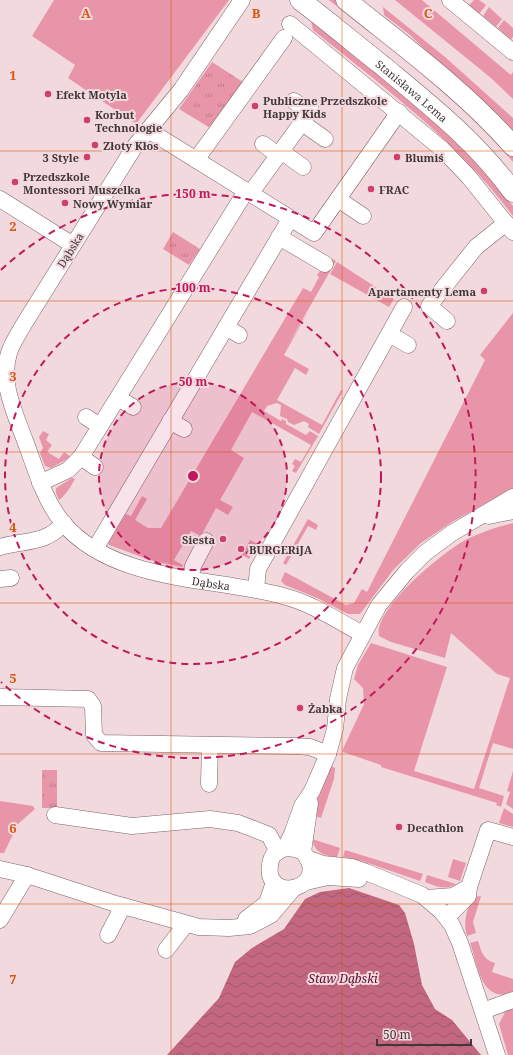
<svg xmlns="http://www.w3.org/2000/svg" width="513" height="1055" font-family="'Noto Serif',serif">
	<defs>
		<pattern id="park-tufts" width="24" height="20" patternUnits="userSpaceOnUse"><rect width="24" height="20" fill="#e995a9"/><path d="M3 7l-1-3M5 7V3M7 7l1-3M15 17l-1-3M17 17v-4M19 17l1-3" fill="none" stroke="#be7a8b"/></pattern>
		<pattern id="water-waves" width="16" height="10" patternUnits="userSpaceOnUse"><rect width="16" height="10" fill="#c2677f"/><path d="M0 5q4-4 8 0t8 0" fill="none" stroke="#9f5669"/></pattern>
	</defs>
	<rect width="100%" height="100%" fill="#f2d9dd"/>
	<g fill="#e995a9">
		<polygon points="54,0 229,0 136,124 68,78 75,65 32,36"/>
		<path d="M329,0H335C396,49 461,97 513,156V162C460,100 392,51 329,0Z"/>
		<polygon points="395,0 422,0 511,75 513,72 513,99 491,78"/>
		<polygon points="474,0 479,0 486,5 479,14 469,5"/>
		<polygon points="383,7 445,57 513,118 513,135 410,35 384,15"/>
		<polygon points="489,7 502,19 496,27 483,16"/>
		<polygon points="504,20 513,28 513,37 511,39 498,28"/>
		<path d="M311,21C382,78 458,132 513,206V216C457,141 385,88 313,30Z"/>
		<polygon points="330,258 336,261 285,350 309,310 284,355 309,369 306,375 295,368 277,400 322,425 341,390 343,391 319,434 308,427 309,424 304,421 294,425 288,422 287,419 280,416 281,405 277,403 267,406 264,411 281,421 282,419 286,421 286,424 306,435 310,431 318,436 296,473 292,471 295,466 292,464 295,459 301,462 311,445 252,412 231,450 244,458 220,500 233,507 228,515 216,508 201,536 191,531 174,560 183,565 182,567 150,560 109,545 108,543 126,514 131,516 142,496 147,499 135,520 148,528 161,528 303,288 311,292 319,277 317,275"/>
		<polygon points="337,262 394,299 389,307 330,274"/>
		<polygon points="513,313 513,488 452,522 421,543 394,569 360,614 348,614 317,598 285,585 281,581 285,572 346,605 354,603 362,589 367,592 485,360 480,355"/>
		<polygon points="43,431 49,434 46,440 52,445 47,452 59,459 64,452 71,457 51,468 45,466 40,453 43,448 39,437"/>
		<path d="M72,478L75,479C71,486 66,495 59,500L56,493V488Z"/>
		<polygon points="308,519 318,525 316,530 308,526 286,565 283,563"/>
		<path d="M513,523V749L493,743L479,788L504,796L501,807L496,805L497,803L381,767V765L343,752L342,751L364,704L363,688L354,679L358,665L371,643L447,667L414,771L474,789L510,678L497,674L451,633L445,658L391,642L379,636C373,609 444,551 467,539C482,532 497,527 513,523Z"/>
		<polygon points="250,540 258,544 249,559 242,555"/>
		<polygon points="331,766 335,768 334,779 321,818 313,815 318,796"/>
		<polygon points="513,771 513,809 506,804 510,792 507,791"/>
		<polygon points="0,801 33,806 35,809 18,824 4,853 0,853"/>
		<polygon points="504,808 513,814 513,827 499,823"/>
		<path d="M312,839L340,848L337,857C324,856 315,853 312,839Z"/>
		<polygon points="345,850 423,874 420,881 362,861 343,857"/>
		<polygon points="453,859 466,863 460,881 448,877"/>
		<path d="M427,875L456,884C445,891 436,886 425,882Z"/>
		<path d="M481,896L473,922L476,933L467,936C463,924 466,908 474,897Z"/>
		<path d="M478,941C481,950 483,960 495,963L492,972L513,979V994C480,1001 479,968 470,943Z"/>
		<polygon points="513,1007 513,1055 508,1055 499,1024 505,1012"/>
	</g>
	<g fill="url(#park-tufts)">
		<polygon points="212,62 243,82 212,129 179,109"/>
		<polygon points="173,232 200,249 189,265 163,249"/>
		<rect x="42" y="770" width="15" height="38"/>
	</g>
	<polygon fill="url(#water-waves)" points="349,888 399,905 405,913 414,944 422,985 435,1009 452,1020 481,1055 167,1055 219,998 235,962 252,948 284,929 305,899 320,892"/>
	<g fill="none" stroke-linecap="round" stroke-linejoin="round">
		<g stroke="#7a6468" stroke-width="17">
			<g id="minor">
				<path id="s1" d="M242,0L181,90L135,146L24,324C19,333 12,343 9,353C0,382 14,411 24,438C35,466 43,499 63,523C114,583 213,577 283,596C311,603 337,620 362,634"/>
				<polyline points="450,0 513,52"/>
				<polyline points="290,24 442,149 468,176 513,232"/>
				<polyline points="294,101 309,112"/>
				<polyline points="301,122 325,139"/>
				<polyline points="148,130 314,233 399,112"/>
				<polyline points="263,144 278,155"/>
				<polyline points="281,151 303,167"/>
				<polyline points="196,160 284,38"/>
				<polyline points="250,194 311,110"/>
				<polyline points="0,199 73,245"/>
				<polyline points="338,199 363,216"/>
				<polyline points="279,237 325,264"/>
				<polyline points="447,321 429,306 476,247 506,223"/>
				<polyline points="226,327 239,335"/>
				<polyline points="389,334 408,345"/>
				<polyline points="118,398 133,407"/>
				<polyline points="86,417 100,426"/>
				<polyline points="170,421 184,429"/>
				<polyline points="81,457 95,467"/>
				<polyline points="40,483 68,470 81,457 246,191"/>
				<polyline points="489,516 513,511"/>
				<path d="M0,547C24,540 47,544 64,523"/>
				<polyline points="95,549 290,219"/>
				<polyline points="0,579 11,578"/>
				<polyline points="190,579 193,566 206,541"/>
				<polyline points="256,589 258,569 404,307"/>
				<polyline points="0,697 88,699 93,706 94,735 101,743 294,746 310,747 328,754"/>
				<polyline points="209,784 210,745"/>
				<polyline points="55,815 132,826 210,819 238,823 269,835 278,852"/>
				<polyline points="285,848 292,834 302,806 312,791 328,754 335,729 338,699 345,668 379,605 407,571 425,553 452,533 513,497"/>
				<path d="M303,852C290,845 272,847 270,865C264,905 333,889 303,852L310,803"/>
				<polyline points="309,859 323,864 352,867 366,872 422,895 442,912 452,925 460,943 497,1055"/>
				<polyline points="0,869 27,875 116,904 199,927 229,928 250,926 271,915 293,889"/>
				<polyline points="306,882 328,877 359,879"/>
				<polyline points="426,898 453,896 469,887"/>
				<polyline points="447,917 468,896 469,887 488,830 513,837"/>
				<polyline points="246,919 267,903 274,882"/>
				<polyline points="0,920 27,875"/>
				<polyline points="108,935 123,906"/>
				<polyline points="166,950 186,924"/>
				<polyline points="483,1011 513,1000"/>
			</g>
		</g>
		<g stroke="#7a6468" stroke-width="21">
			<g id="major">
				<path id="s2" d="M300,0C328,21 355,44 383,66C430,105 477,142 513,192"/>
				<path d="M346,0C403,46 464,90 513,146"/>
			</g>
		</g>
		<use href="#minor" stroke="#fff" stroke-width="16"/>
		<use href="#major" stroke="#fff" stroke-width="20"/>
	</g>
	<path fill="none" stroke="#d75610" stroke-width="1" stroke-opacity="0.55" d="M171,0V1055M342,0V1055M0,151H513M0,301H513M0,452H513M0,603H513M0,754H513M0,904H513"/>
	<circle cx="193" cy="476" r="94" fill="#c2185b" fill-opacity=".12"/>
	<g fill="none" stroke="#c2185b" stroke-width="2" stroke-dasharray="7 5">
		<circle cx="193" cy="476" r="94"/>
		<circle cx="193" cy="476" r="188"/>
		<path d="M1 270A282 282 0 1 1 1 682"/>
	</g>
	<g fill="#cc3f6e" stroke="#f2d9dd" stroke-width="1.5">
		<circle cx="48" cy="94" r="4"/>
		<circle cx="255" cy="106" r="4"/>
		<circle cx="87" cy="120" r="4"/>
		<circle cx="95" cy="145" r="4"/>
		<circle cx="87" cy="157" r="4"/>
		<circle cx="397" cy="157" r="4"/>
		<circle cx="15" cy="182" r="4"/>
		<circle cx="371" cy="189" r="4"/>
		<circle cx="65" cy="203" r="4"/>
		<circle cx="484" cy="291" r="4"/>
		<circle cx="223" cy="539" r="4"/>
		<circle cx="241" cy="549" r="4"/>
		<circle cx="300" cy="708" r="4"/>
		<circle cx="399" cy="827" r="4"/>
	</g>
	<g text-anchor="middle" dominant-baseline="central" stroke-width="4" stroke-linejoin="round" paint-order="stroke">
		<g font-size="11" fill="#413739" stroke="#f2d9dd">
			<text stroke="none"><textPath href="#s2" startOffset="144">Stanisława Lema</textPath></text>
			<text transform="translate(70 250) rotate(-58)">Dąbska</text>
			<text stroke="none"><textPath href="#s1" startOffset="769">Dąbska</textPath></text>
		</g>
		<g font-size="11" font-weight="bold" fill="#413739" stroke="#f2d9dd" text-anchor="start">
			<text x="56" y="94">Efekt Motyla</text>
			<text x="263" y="100">Publiczne Przedszkole<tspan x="263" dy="13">Happy Kids</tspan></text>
			<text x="95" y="114">Korbut<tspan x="95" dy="13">Technologie</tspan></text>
			<text x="103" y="145">Złoty Kłos</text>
			<text x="79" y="157" text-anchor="end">3 Style</text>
			<text x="405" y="157">Blumiś</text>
			<text x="23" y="176">Przedszkole<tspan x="23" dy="13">Montessori Muszelka</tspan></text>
			<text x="379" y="189">FRAC</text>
			<text x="73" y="203">Nowy Wymiar</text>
			<text x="476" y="291" text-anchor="end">Apartamenty Lema</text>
			<text x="215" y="539" text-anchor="end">Siesta</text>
			<text x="249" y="549">BURGERiJA</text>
			<text x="308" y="708">Żabka</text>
			<text x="407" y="827">Decathlon</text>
		</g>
		<g font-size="12" font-style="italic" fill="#5f082b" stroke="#f2d9dd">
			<text x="343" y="978">Staw Dąbski</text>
		</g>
	</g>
	<g font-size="13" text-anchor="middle" font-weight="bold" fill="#d75610" stroke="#f2d9dd" stroke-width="4" stroke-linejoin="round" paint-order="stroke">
		<text x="86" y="18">A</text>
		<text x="256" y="18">B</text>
		<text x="428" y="18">C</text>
		<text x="13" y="80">1</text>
		<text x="13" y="231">2</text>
		<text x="13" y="381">3</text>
		<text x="13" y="532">4</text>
		<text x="13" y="683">5</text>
		<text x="13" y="833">6</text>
		<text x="13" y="984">7</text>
	</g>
	<circle cx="193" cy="476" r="6" fill="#c2185b" stroke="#f2d9dd" stroke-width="2"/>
	<g font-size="12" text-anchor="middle" font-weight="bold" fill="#c2185b" stroke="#f2d9dd" stroke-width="4" stroke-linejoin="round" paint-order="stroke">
		<text x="193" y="198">150 m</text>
		<text x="193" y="292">100 m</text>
		<text x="193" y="386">50 m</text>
	</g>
	<path d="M377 1039v6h94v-6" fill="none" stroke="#413739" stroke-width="2"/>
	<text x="383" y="1039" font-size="12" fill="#413739" stroke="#f2d9dd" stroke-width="3" paint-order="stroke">50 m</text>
</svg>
